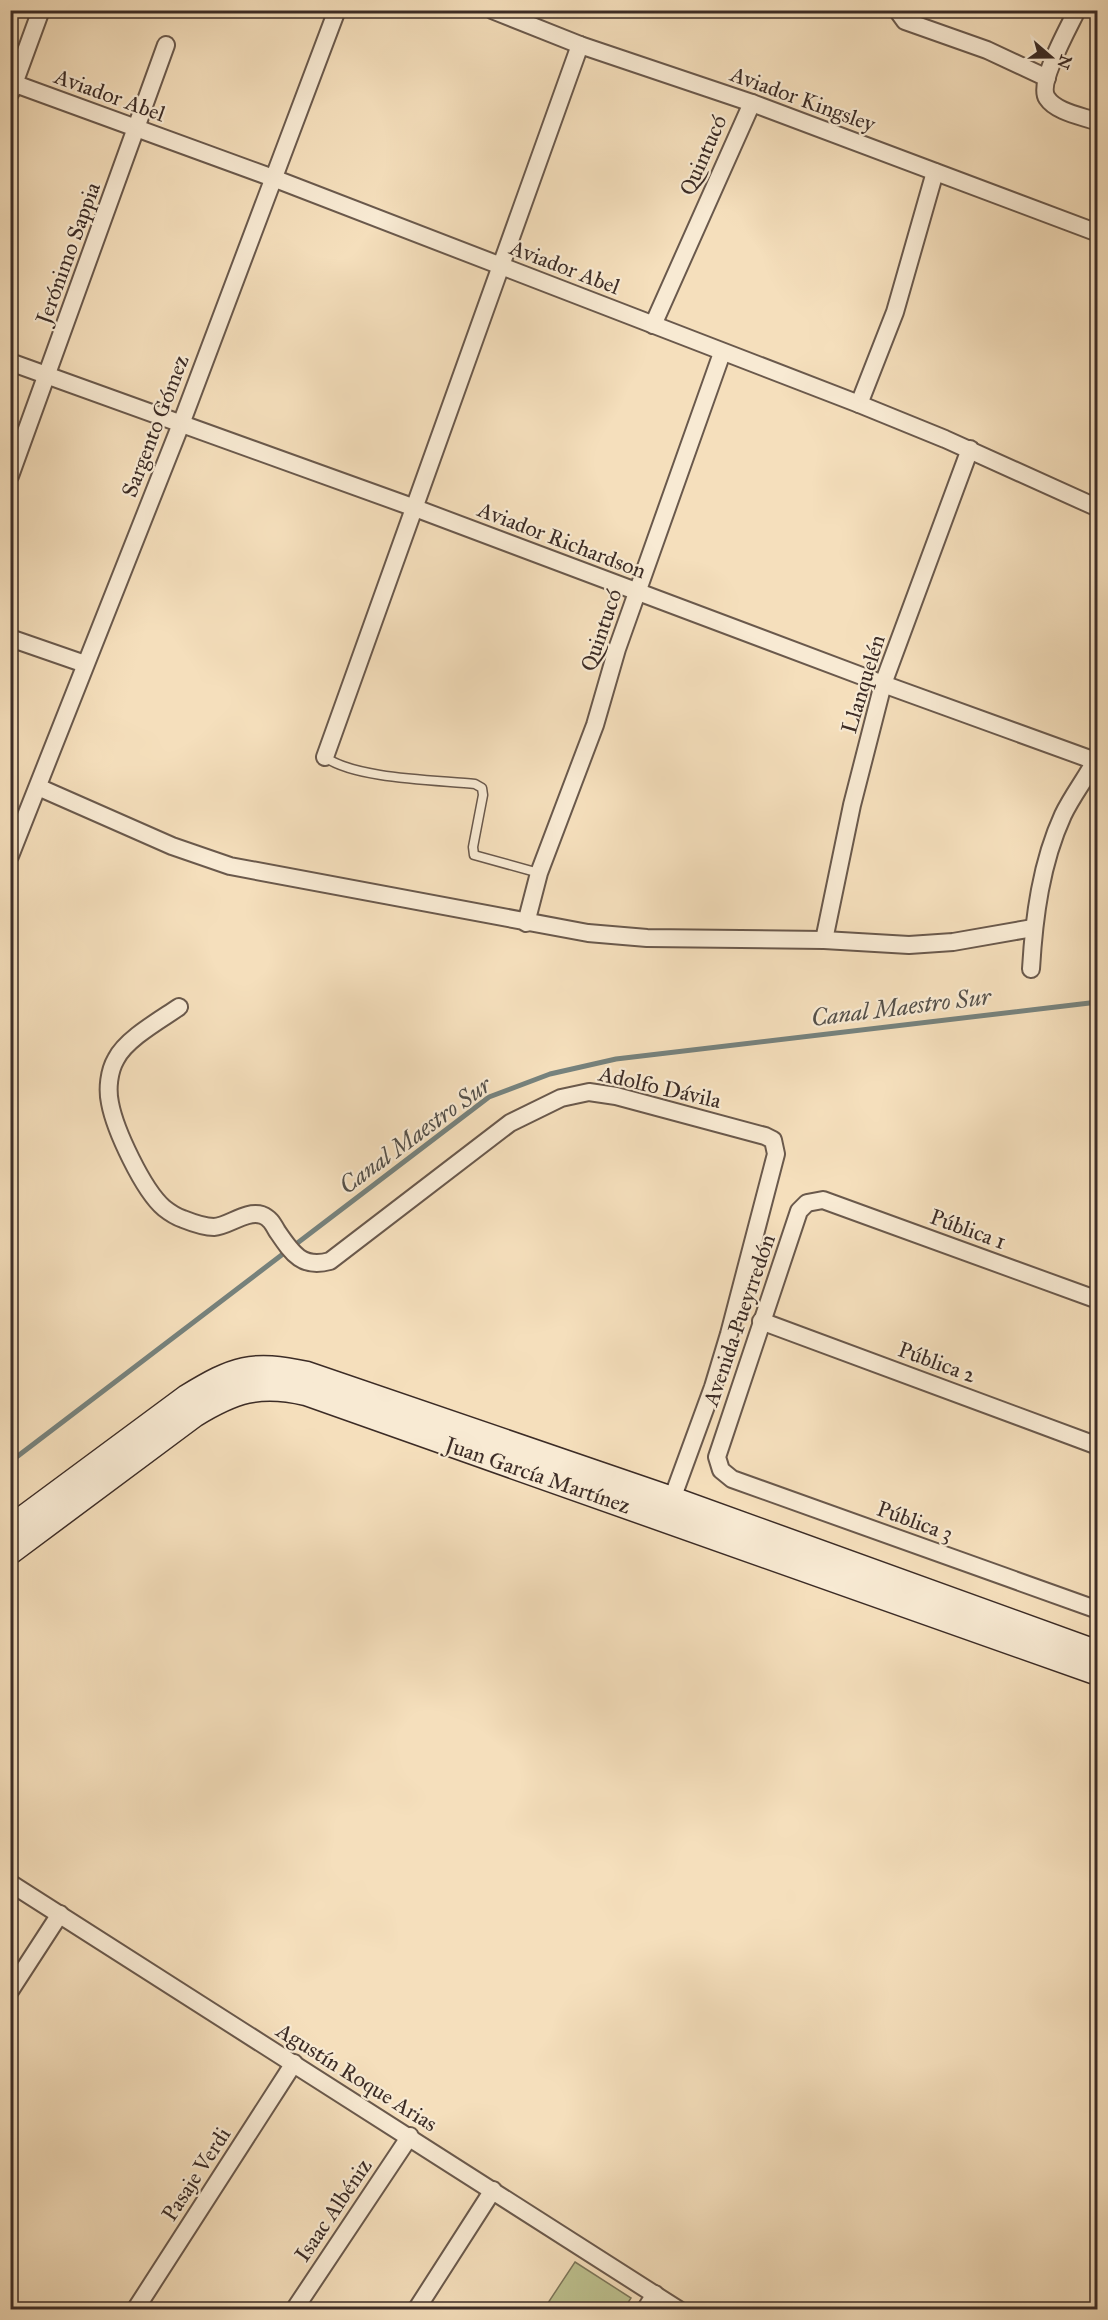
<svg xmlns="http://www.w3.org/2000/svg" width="1108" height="2320" font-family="'IM FELL Great Primer',serif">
	<rect width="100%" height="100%" fill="#f5dfbc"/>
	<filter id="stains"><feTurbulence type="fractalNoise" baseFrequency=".00333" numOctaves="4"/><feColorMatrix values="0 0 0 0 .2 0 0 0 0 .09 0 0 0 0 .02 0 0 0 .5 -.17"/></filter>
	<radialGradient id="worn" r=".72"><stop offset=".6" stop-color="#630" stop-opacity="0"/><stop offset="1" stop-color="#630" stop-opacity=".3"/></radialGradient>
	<polygon fill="#bdc18f" stroke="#7c765a" stroke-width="1.5" points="575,2262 631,2298 624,2309 544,2309"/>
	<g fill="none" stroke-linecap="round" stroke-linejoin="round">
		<polyline stroke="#76827d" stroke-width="5" points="10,1462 489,1097 550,1074 616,1059 1098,1002"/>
		<g stroke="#6a594c" stroke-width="11">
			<path id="service" d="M325,757C355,779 437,780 475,784L482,788L483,795L473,847L474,855L539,873"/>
		</g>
		<g stroke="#6a594c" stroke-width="20">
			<g id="minor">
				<polyline points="492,10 580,45 752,103 1098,233"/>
				<polyline points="897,10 905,21 987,50 1047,78"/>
				<path d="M1077,10C1069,27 1037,83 1047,98C1056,112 1082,116 1098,122"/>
				<polyline points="10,82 273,178 859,404 945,439 1098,508"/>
				<polyline points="11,92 41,10"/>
				<polyline points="653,325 752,103"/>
				<polyline points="10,362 415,508 883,684 1098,762"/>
				<polyline points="859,404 895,312 935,172"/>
				<polyline points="10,476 166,45"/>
				<polyline points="10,638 85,664"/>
				<polyline points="325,757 580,45"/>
				<polyline points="38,787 172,846 230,866 588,933 647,938 824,940 909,945 953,942 1033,928"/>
				<polyline points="10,856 181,424 337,10"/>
				<polyline points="526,923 539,873 595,725 617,649 722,353"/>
				<polyline points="824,940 852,805 883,684 970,449"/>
				<path d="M1031,969C1034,917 1041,863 1063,815C1073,794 1088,776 1098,755"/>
				<path d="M179,1007C160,1020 126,1039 116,1059C109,1071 107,1089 110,1103C115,1130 143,1190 164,1208C169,1212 177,1217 183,1219C193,1223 204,1227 214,1227C229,1226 246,1210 262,1215C270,1218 273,1224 277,1231C292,1253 302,1269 330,1261L510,1123L561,1098L589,1092L616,1096L765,1136L773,1140L776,1154L729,1334L713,1387L672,1499"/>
				<polyline points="1098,1300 823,1200 807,1203 799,1211 717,1457 721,1470 732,1479 1098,1610"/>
				<polyline points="761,1321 1098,1446"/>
				<polyline points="10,1883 679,2310"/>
				<polyline points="10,1991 60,1914"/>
				<polyline points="135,2310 294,2063"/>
				<polyline points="294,2310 410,2136"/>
				<polyline points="416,2310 493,2190"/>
				<polyline points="645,2310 655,2294"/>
			</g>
		</g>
		<g stroke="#3c2c26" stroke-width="27">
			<g id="secondary">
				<path d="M10,1528L187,1397C235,1368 251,1362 307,1374L672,1499L1098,1653"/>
				<path d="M10,1552L194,1415C233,1391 259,1382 306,1393L1098,1673"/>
			</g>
		</g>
		<use href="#service" stroke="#f8ead3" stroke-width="8"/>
		<use href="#minor" stroke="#f8ead3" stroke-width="16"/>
		<use href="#secondary" stroke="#f8ead3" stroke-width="24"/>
	</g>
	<g text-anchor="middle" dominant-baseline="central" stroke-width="4.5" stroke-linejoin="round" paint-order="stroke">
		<g font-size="22" fill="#3c2c26" stroke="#f8ead3">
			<text transform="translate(110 95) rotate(20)">Aviador Abel</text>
			<text transform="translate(803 99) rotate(20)">Aviador Kingsley</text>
			<text transform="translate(703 155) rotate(-66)">Quintucó</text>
			<text transform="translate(68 253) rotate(-70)">Jerónimo Sappia</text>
			<text transform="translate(565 267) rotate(21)">Aviador Abel</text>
			<text transform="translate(155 426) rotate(-69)">Sargento Gómez</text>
			<text transform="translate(562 540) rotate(21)">Aviador Richardson</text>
			<text transform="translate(601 630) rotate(-71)">Quintucó</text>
			<text transform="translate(863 684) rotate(-73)">Llanquelén</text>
			<text transform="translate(660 1087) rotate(13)">Adolfo Dávila</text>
			<text transform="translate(968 1229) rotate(20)">Pública 1</text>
			<text transform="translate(739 1320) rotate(-71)">Avenida Pueyrredón</text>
			<text transform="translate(937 1362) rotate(20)">Pública 2</text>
			<text transform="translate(538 1475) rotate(19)">Juan García Martínez</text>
			<text transform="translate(915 1521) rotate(20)">Pública 3</text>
			<text transform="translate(357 2077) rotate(32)">Agustín Roque Arias</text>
			<text transform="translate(196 2174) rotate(-57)">Pasaje Verdi</text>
			<text transform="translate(333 2210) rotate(-56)">Isaac Albéniz</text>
		</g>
		<g font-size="24" font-style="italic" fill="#54504a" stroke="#f8ead3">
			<text transform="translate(901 1007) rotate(-7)">Canal Maestro Sur</text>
			<text transform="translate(415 1135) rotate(-36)">Canal Maestro Sur</text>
		</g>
	</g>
	<rect width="1108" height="2320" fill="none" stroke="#f5dfbc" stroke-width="36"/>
	<rect x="12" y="12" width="1084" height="2296" fill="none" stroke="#3c2c26" stroke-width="3"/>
	<rect x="18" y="18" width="1072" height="2284" fill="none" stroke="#3c2c26" stroke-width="1.5"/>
	<g transform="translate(1051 57) rotate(110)" stroke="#f8ead3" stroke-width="4.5" paint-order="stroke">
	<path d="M0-4.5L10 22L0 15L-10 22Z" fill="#3c2c26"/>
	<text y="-9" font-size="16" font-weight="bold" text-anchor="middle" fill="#3c2c26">N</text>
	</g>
	<rect width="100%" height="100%" filter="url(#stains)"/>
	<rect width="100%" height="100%" fill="url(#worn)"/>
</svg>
